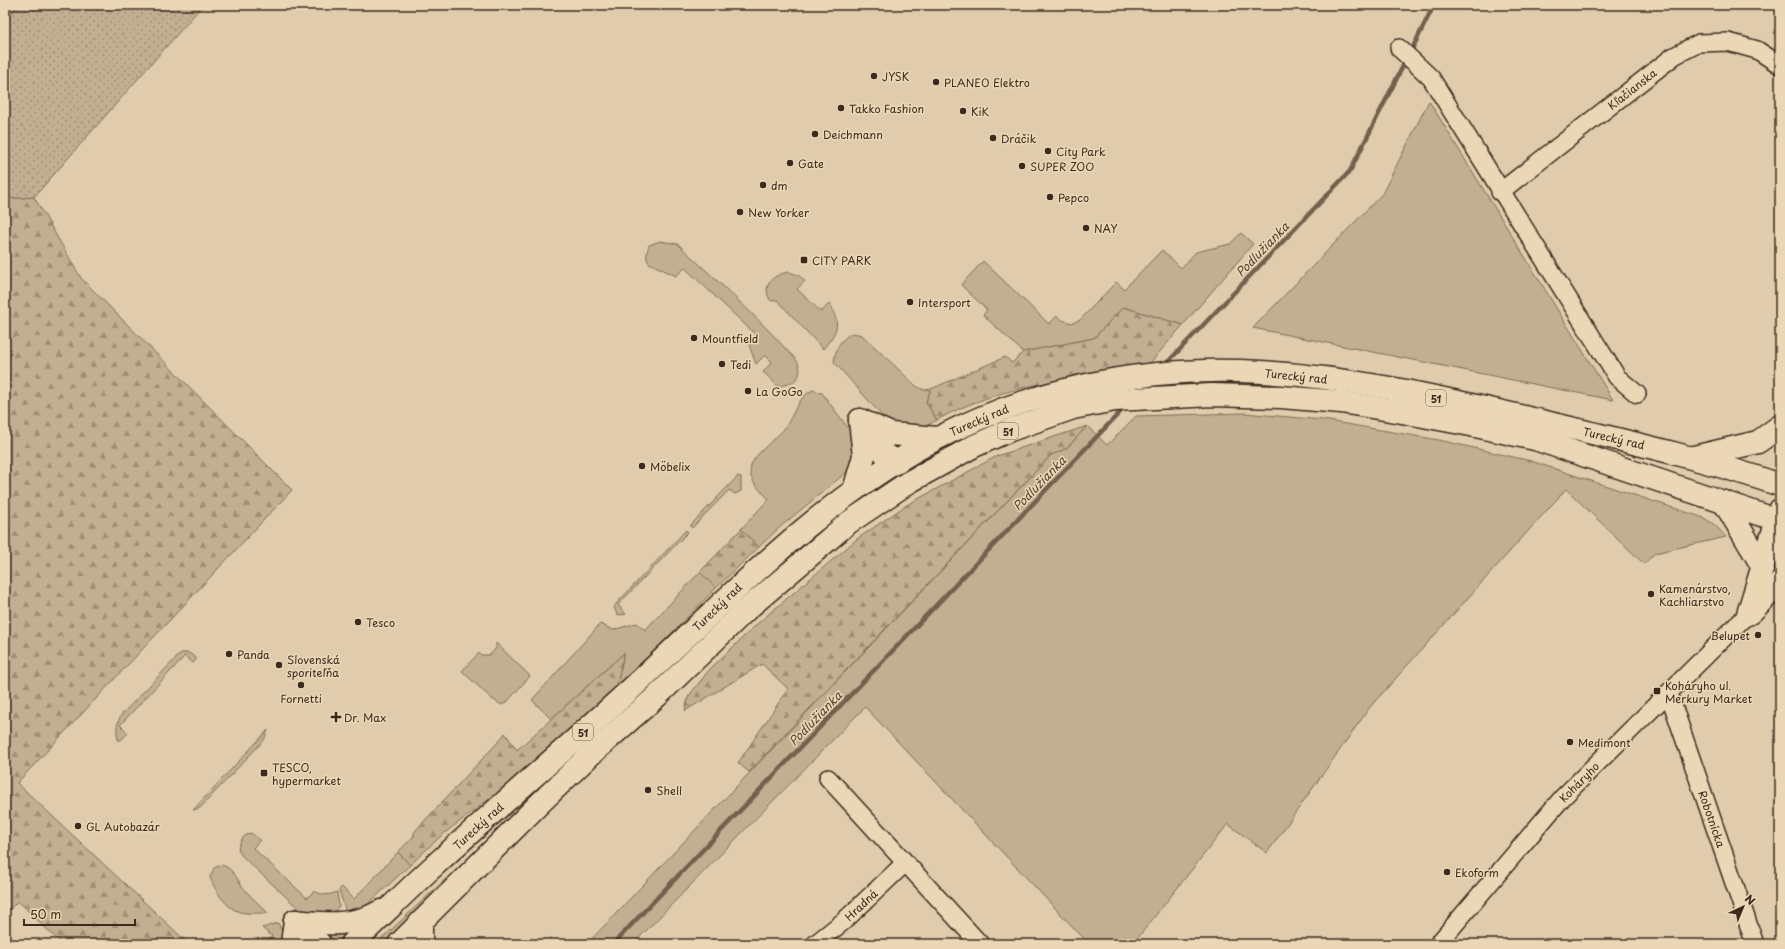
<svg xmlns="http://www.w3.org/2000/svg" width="1785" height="949" font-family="'Playpen Sans',sans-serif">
	<defs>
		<pattern id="forest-firs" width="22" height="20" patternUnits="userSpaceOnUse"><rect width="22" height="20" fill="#c2ae91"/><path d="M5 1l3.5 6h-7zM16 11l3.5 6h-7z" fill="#9f8e76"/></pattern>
		<pattern id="garden-dots" width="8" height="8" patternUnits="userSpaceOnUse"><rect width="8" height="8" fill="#c2ae91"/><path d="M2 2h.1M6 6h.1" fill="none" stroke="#9f8e76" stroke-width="1.8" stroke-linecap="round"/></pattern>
	</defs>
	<rect width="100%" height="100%" fill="#e0ccac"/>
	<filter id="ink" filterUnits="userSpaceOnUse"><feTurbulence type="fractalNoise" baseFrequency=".025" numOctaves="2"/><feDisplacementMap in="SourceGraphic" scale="8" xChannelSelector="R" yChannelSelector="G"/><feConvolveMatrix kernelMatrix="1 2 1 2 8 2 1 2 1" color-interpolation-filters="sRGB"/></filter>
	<g filter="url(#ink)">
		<g fill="#c2ae91" stroke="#7e6c58">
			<polygon points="5,5 18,5 5,22"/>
			<polygon points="1429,101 1613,400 1253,328 1382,194"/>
			<polygon points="1241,233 1253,244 1183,325 1123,307 1094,338 1023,352 983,315 987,310 961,285 983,261 1049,324 1057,316 1062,320 1072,323 1080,320 1116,282 1124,289 1162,250 1181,268 1196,252 1230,244"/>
			<path d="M660,241L678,244C713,278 752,311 784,347C788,352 796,358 798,363C805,379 790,385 778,386L763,372L772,362L765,355L756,364L749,345L757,336L685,268L676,276L649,263C645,257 647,252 649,245Z"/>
			<path d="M789,272L798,275L805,281L797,289L821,312L829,304C842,325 837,332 823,349L777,300L771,301C760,285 774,274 789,272Z"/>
			<path d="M853,333L862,335L916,386L924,390L931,389L926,402L937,420L919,430L890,422L885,419L834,362C835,350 840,338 853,333Z"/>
			<path d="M813,390L822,393L851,432L854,466L779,528L759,547L741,529L769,499C760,490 747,480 751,466C754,454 776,439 784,429C794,416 797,397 813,390Z"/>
			<polygon points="1244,413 1323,420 1439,440 1531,461 1704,518 1715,525 1726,537 1655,553 1644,564 1566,489 1370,707 1267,853 1228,824 1133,944 1089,944 865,707 633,944 587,944 1051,455 1067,448 1087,426 1107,445 1136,416"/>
			<polygon points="738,476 741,477 741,491 735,494 729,490 692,528 690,526"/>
			<polygon points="686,530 688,532 618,605 626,614 622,615 617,614 614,608 616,604"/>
			<polygon points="700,572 716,588 616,690 624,653 551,719 532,700 600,624 613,630 637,623 645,630"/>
			<polygon points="496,643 530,676 507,702 502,705 492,699 462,671 479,653 481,655 490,655 496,648"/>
			<path d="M181,653H189L196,658V660L193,663L185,656L120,725L128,733L121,740H118C116,729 116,724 122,714Z"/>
			<polygon points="268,730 264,740 200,808 193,810"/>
			<path d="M251,833L260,840L253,848L307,898L314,891C322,895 328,896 337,892L339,906L335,911L334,915L306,913L299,909L242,856L238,849C241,840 242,836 251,833Z"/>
			<polygon points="398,852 410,865 368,904 360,909 344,915 345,909 339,890 342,887 354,899"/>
			<path d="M221,865C234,867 238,883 246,891C253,899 261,906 268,913C261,913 246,914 240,912C226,908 215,891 210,877L214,868Z"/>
			<polygon points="452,873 454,875 386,944 376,944"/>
			<polygon points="278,923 283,933 284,944 265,944 272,936 262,928"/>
			<polygon points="352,931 338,943 325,932"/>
		</g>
		<g fill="url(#forest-firs)" stroke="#7e6c58">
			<polygon points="34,197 81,278 292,490 17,783 189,944 62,944 18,901 5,914 5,199"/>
			<path d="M1123,307L1183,325L1146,368C1075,378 1001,384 937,420L926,402L931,389L1005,357L1012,363L1023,352L1094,338Z"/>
			<polygon points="1087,426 1067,448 1051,455 749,772 738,763 788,689 762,664 685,711 688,697 710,669 757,624 857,539 905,506 997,456"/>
			<polygon points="741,529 759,547 716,588 700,572"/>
			<polygon points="624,653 616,690 517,778 442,835 410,865 398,852 413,837 415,831 500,740 505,733 517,750"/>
		</g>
		<polygon fill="url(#garden-dots)" stroke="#7e6c58" points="18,5 203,5 34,197 5,199 5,22"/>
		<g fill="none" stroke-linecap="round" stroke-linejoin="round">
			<g stroke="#73614e" stroke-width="4.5">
				<polyline points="1410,53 1434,5"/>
				<polyline points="1165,365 1350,171 1406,60"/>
				<polyline points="613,944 1125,407"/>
			</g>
			<g stroke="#3b2a1e" stroke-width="20">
				<g id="minor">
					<polyline points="1399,48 1431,78 1617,377 1637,394"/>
					<polyline points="1500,192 1674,56 1699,43 1728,42 1757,50 1780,65"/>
					<polyline points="1669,694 1755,944"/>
					<polyline points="828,778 980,944"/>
					<polyline points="815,944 844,921 905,863"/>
					<polyline points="1438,944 1563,797 1748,614"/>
				</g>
			</g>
			<g stroke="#3b2a1e" stroke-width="25">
				<polyline id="tertiary" points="421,922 421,944"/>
			</g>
			<g stroke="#3b2a1e" stroke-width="25">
				<g id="primary">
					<polyline points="860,420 891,434 937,438"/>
					<polyline points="861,421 886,455 898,462"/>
					<polyline points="1694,457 1758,442 1780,426"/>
					<polyline points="854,490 864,456 860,420"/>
					<polyline points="1724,502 1763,567"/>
					<polyline points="1751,612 1780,583"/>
					<polyline points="1748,614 1780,510"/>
					<path d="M295,921C326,924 353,927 381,911"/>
					<polyline points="295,921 320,944"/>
					<polyline points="292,944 295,921"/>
					<path d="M352,944C380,918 407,890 436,864C500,805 567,748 632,688C728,599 820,499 938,438C1030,390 1136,368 1240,371C1342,374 1443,398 1541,421C1621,440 1702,458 1780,485"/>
					<polyline points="399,944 537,806 590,755 657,696 746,610 848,523 909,482 974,446 1010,430 1073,408 1115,400 1212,395 1281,397 1341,402 1402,412 1471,425 1535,439 1780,521"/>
				</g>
			</g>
			<use href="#minor" stroke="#ebd7b5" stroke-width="17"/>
			<use href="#tertiary" stroke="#ebd7b5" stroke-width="22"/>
			<use href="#primary" stroke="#ebd7b5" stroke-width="22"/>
		</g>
	</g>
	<g fill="#3b2a1e" stroke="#ebd7b5" stroke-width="1.5">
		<circle cx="874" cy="76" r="4"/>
		<circle cx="936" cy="82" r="4"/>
		<circle cx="841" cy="108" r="4"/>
		<circle cx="963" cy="111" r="4"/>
		<circle cx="815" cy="134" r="4"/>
		<circle cx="993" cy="138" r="4"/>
		<circle cx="1048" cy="151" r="4"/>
		<circle cx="790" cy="163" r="4"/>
		<circle cx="1022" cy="166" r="4"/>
		<circle cx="763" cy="185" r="4"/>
		<circle cx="1050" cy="197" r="4"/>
		<circle cx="740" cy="212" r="4"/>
		<circle cx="1086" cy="228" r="4"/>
		<rect x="800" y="256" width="8" height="8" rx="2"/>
		<circle cx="910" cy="302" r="4"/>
		<circle cx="694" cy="338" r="4"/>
		<circle cx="722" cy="364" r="4"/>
		<circle cx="748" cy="391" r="4"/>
		<circle cx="642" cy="466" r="4"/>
		<circle cx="1651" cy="594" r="4"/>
		<circle cx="358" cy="622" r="4"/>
		<circle cx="1758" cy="635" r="4"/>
		<circle cx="229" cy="654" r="4"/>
		<circle cx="279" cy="665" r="4"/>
		<circle cx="301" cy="685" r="4"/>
		<rect x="1653" y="687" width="8" height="8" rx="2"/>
		<path d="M334 711h4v4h4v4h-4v4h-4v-4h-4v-4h4z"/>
		<circle cx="1570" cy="742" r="4"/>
		<rect x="260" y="769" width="8" height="8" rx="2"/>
		<circle cx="648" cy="790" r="4"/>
		<circle cx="78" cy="826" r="4"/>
		<circle cx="1447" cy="872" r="4"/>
	</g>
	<g text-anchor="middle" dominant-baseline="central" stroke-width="3" stroke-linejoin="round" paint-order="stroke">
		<g fill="#ebd7b5" stroke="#705e4b" stroke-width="1">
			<rect x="1426" y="390" width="20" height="16" rx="3"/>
			<rect x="998" y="423" width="20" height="16" rx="3"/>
			<rect x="573" y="724" width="20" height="16" rx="3"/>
		</g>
		<g font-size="10" font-weight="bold" fill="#3b2a1e">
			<text x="1436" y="398">51</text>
			<text x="1008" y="431">51</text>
			<text x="583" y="732">51</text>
		</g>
		<g font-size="11" fill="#3b2a1e" stroke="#ebd7b5" text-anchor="start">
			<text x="882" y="76">JYSK</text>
			<text x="944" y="82">PLANEO Elektro</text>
			<text x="849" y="108">Takko Fashion</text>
			<text x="971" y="111">KiK</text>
			<text x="823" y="134">Deichmann</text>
			<text x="1001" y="138">Dráčik</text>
			<text x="1056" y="151">City Park</text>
			<text x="798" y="163">Gate</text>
			<text x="1030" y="166">SUPER ZOO</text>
			<text x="771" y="185">dm</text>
			<text x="1058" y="197">Pepco</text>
			<text x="748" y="212">New Yorker</text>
			<text x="1094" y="228">NAY</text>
			<text x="812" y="260">CITY PARK</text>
			<text x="918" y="302">Intersport</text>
			<text x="702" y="338">Mountfield</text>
			<text x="730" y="364">Tedi</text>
			<text x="756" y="391">La GoGo</text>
			<text x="650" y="466">Möbelix</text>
			<text x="1659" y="588">Kamenárstvo,<tspan x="1659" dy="13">Kachliarstvo</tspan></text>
			<text x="366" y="622">Tesco</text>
			<text x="1750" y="635" text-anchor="end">Belupet</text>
			<text x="237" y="654">Panda</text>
			<text x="287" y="659">Slovenská<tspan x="287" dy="13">sporiteľňa</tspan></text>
			<text x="1665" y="685">Koháryho ul.<tspan x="1665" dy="13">Merkury Market</tspan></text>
			<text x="301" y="698" text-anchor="middle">Fornetti</text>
			<text x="344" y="717">Dr. Max</text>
			<text x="1578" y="742">Medimont</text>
			<text x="272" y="767">TESCO,<tspan x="272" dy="13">hypermarket</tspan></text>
			<text x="656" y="790">Shell</text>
			<text x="86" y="826">GL Autobazár</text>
			<text x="1455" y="872">Ekoform</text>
		</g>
		<g font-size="11" fill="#3b2a1e" stroke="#ebd7b5">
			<text transform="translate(1632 89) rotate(-38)">Kľačianska</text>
			<text transform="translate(1296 376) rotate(6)">Turecký rad</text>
			<text transform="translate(979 420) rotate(-23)">Turecký rad</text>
			<text transform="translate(1614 438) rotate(13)">Turecký rad</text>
			<text transform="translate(717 607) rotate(-44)">Turecký rad</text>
			<text transform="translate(1579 782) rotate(-45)">Koháryho</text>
			<text transform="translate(1712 819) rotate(71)">Robotnícka</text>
			<text transform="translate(478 826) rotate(-42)">Turecký rad</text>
			<text transform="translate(861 905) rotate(-43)">Hradná</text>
		</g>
		<g font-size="12" font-style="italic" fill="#524132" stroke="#ebd7b5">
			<text transform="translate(1262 249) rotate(-46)">Podlužianka</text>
			<text transform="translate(1039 483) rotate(-46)">Podlužianka</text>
			<text transform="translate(815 718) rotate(-46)">Podlužianka</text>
		</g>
	</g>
	<rect width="1785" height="949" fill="none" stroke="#ebd7b5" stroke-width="20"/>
	<rect x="10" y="10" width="1765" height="929" fill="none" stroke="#3b2a1e" stroke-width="1.5" filter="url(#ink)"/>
	<g transform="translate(1743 907) rotate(44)" stroke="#ebd7b5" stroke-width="3" paint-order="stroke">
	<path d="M0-3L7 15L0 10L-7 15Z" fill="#3b2a1e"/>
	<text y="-6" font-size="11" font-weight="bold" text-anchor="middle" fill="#3b2a1e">N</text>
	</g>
	<path d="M24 919v6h111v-6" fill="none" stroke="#3b2a1e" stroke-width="2"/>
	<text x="30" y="919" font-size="12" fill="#3b2a1e" stroke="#ebd7b5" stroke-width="3" paint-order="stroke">50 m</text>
</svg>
